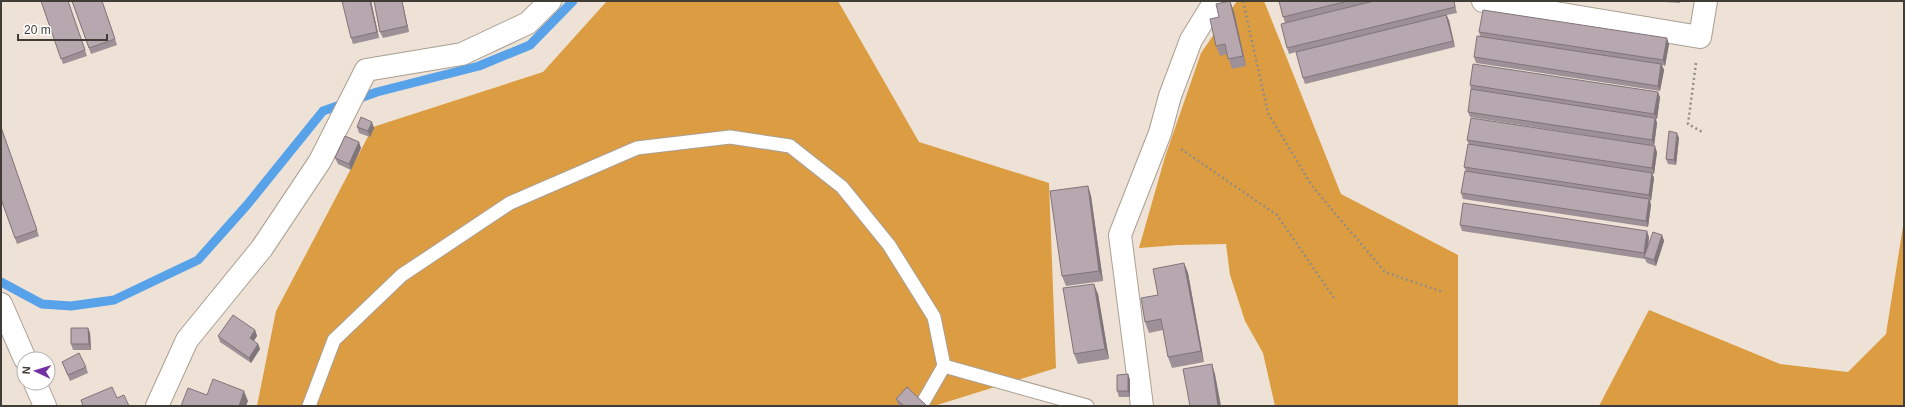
<svg xmlns="http://www.w3.org/2000/svg" width="1905" height="407" font-family="Arial,sans-serif">
	<rect width="100%" height="100%" fill="#ede2d5"/>
	<g fill="#dc9c41">
		<polygon points="607,1 838,1 919,142 1049,183 1056,368 934,406 257,406 276,311 373,127 543,72"/>
		<polygon points="1237,1 1264,1 1341,194 1458,255 1458,406 1275,406 1263,353 1245,321 1230,275 1226,244 1178,245 1139,248 1165,157 1201,53"/>
		<polygon points="1904,220 1904,406 1599,406 1649,310 1780,364 1848,372 1886,334"/>
	</g>
	<g fill="none" stroke-linecap="round" stroke-linejoin="round">
		<polyline stroke="#58a2ea" stroke-width="9" points="1,282 42,304 71,306 114,300 198,260 247,205 323,111 377,92 479,66 530,45 573,1"/>
		<g stroke="#aa9f93" stroke-width="15">
			<g id="lane">
				<polyline points="944,366 1087,406"/>
				<polyline points="309,406 334,340 402,275 510,203 637,148 730,137 790,146 842,187 889,245 934,317 944,366 921,406"/>
			</g>
		</g>
		<g stroke="#aa9f93" stroke-width="24">
			<g id="street">
				<polyline points="1483,1 1700,37 1706,1"/>
				<polyline points="157,406 187,340 262,248 320,161 366,70 462,54 528,23 550,1"/>
				<polyline points="1142,406 1120,235 1160,133 1170,96 1191,40 1215,1"/>
			</g>
		</g>
		<g stroke="#aa9f93" stroke-width="24">
			<g id="secondary">
				<polyline points="1,304 25,359"/>
				<polyline points="35,383 45,406"/>
			</g>
		</g>
		<g stroke="#948d83" stroke-width="2.5" stroke-dasharray="2 3" stroke-linecap="butt">
			<polyline points="1243,1 1268,113 1312,186 1385,272 1443,292"/>
			<polyline points="1696,63 1688,124 1704,133"/>
			<polyline points="1181,149 1277,215 1334,298"/>
		</g>
		<use href="#lane" stroke="#fff" stroke-width="13"/>
		<use href="#street" stroke="#fff" stroke-width="22"/>
		<use href="#secondary" stroke="#fff" stroke-width="22"/>
	</g>
	<g fill="#9d9096">
		<polygon points="41,1 68,1 87,56 63,64"/>
		<polygon points="72,1 102,1 117,45 91,54"/>
		<polygon points="371,1 379,38 353,44 351,38"/>
		<polygon points="374,1 402,1 409,32 383,38 380,32"/>
		<polygon points="1230,1 1234,12 1246,66 1232,69 1227,54 1220,56 1216,46 1219,17"/>
		<polygon points="1279,1 1374,1 1285,23"/>
		<polygon points="1454,1 1457,13 1447,15 1455,47 1305,84 1303,78 1296,52 1289,54 1287,48"/>
		<polygon points="1649,1 1680,1 1680,3"/>
		<polygon points="1479,32 1669,44 1665,66 1662,65 1664,70 1660,91 1476,63 1474,57 1480,36"/>
		<polygon points="1470,85 1660,97 1657,119 1656,119 1657,123 1654,146 1470,117 1468,112 1471,90"/>
		<polygon points="1,127 39,236 17,244 1,199"/>
		<polygon points="357,127 374,128 370,137 359,133"/>
		<polygon points="1679,138 1676,165 1668,164 1666,159"/>
		<polygon points="1467,140 1657,152 1654,174 1652,174 1654,178 1651,201 1650,200 1651,205 1648,227 1463,199 1461,193 1466,171 1464,167 1469,145"/>
		<polygon points="361,148 351,170 338,164 335,158"/>
		<polygon points="1088,186 1091,196 1103,281 1066,286 1062,276"/>
		<polygon points="1460,225 1649,237 1648,247 1662,235 1664,241 1656,266 1647,263 1645,259 1462,231"/>
		<polygon points="1184,263 1188,273 1204,362 1172,368 1168,357 1163,330 1149,333 1145,322 1158,295"/>
		<polygon points="1098,294 1109,359 1078,364 1074,354"/>
		<polygon points="88,328 90,333 91,350 73,350 71,344"/>
		<polygon points="255,330 257,336 254,341 258,344 260,349 251,363 220,342 218,336"/>
		<polygon points="62,362 86,367 88,373 70,381"/>
		<polygon points="1128,374 1130,380 1130,397 1119,397 1117,391"/>
		<polygon points="896,399 927,406 900,406 898,404"/>
	</g>
	<g fill="#80757a">
		<polygon points="370,1 371,1 379,38 377,32"/>
		<polygon points="402,1 409,32 407,26"/>
		<polygon points="1230,1 1234,12 1246,66 1243,56"/>
		<polygon points="1446,15 1449,20 1455,47 1453,41"/>
		<polygon points="1667,38 1669,44 1665,66 1663,60"/>
		<polygon points="1661,64 1664,70 1660,91 1658,86"/>
		<polygon points="1658,92 1660,97 1657,119 1654,114"/>
		<polygon points="1655,118 1657,123 1654,146 1652,140"/>
		<polygon points="372,122 374,128 370,137 368,131"/>
		<polygon points="1677,133 1679,138 1676,165 1674,160"/>
		<polygon points="359,142 361,148 351,170 349,164"/>
		<polygon points="1655,146 1657,152 1654,174 1652,168"/>
		<polygon points="1652,173 1654,178 1651,201 1649,195"/>
		<polygon points="1088,186 1091,196 1103,281 1099,271"/>
		<polygon points="1649,199 1651,205 1648,227 1646,221"/>
		<polygon points="1647,231 1649,237 1646,258 1645,257 1644,253"/>
		<polygon points="1662,235 1664,241 1656,266 1654,260"/>
		<polygon points="1184,263 1188,273 1204,362 1201,351"/>
		<polygon points="1094,284 1098,294 1109,359 1105,349"/>
		<polygon points="88,328 90,333 91,350 89,344"/>
		<polygon points="255,330 257,336 252,343 250,338"/>
		<polygon points="258,344 260,349 251,363 249,358"/>
		<polygon points="1212,364 1215,374 1221,406 1218,406"/>
		<polygon points="1128,374 1130,380 1130,397 1128,391"/>
		<polygon points="244,391 248,401 246,406 239,406"/>
	</g>
	<g fill="#b7a7ae" stroke="#80757a">
		<polygon points="41,1 68,1 85,50 61,59"/>
		<polygon points="72,1 102,1 115,39 89,48"/>
		<polygon points="342,1 370,1 377,32 351,38"/>
		<polygon points="374,1 402,1 407,26 380,32"/>
		<polygon points="1230,1 1243,56 1228,59 1225,44 1216,46 1210,19 1219,17 1216,4"/>
		<polygon points="1279,1 1348,1 1283,17"/>
		<polygon points="1374,1 1454,1 1455,7 1287,48 1281,24"/>
		<polygon points="1483,10 1667,38 1663,60 1479,32"/>
		<polygon points="1446,15 1453,41 1303,78 1296,52"/>
		<polygon points="1477,36 1661,64 1658,86 1474,57"/>
		<polygon points="1473,64 1658,92 1654,114 1470,85"/>
		<polygon points="1471,89 1655,118 1652,140 1468,112"/>
		<polygon points="361,117 372,122 368,131 357,127"/>
		<polygon points="1471,118 1655,146 1652,168 1467,140"/>
		<polygon points="1,127 37,230 15,238 1,199"/>
		<polygon points="1669,131 1677,133 1674,160 1666,159"/>
		<polygon points="345,136 359,142 349,164 335,158"/>
		<polygon points="1468,144 1652,173 1649,195 1464,167"/>
		<polygon points="1465,171 1649,199 1646,221 1461,193"/>
		<polygon points="1088,186 1099,271 1062,276 1050,191"/>
		<polygon points="1463,203 1647,231 1644,253 1460,225"/>
		<polygon points="1653,232 1662,235 1654,260 1644,257"/>
		<polygon points="1184,263 1201,351 1168,357 1161,319 1145,322 1141,298 1158,295 1153,269"/>
		<polygon points="1094,284 1105,349 1074,354 1063,288"/>
		<polygon points="233,315 255,330 250,338 258,344 249,358 218,336"/>
		<polygon points="71,328 88,328 89,344 71,344"/>
		<polygon points="79,353 86,367 68,375 62,362"/>
		<polygon points="1212,364 1218,406 1190,406 1183,369"/>
		<polygon points="1128,374 1128,391 1117,391 1117,375"/>
		<polygon points="213,379 244,391 239,406 181,406 188,388 207,395"/>
		<polygon points="112,387 117,398 124,395 129,406 83,406 81,400"/>
		<polygon points="907,387 927,406 904,406 896,399"/>
	</g>
	<rect width="1905" height="407" fill="none" stroke="#403c36" stroke-width="4"/>
	<g transform="translate(36 371) rotate(274)"><circle r="19" fill="#ffffff" stroke="#b3b1af"/>
	<path d="M0-3L7 15L0 10L-7 15Z" fill="#732fa3"/>
	<text y="-6" font-size="11" font-weight="bold" text-anchor="middle" fill="#403c36">N</text>
	</g>
	<path d="M18 34v6h89v-6" fill="none" stroke="#403c36" stroke-width="2"/>
	<text x="24" y="34" font-size="12" fill="#403c36" stroke="#ffffff" stroke-width="3" paint-order="stroke">20 m</text>
</svg>
